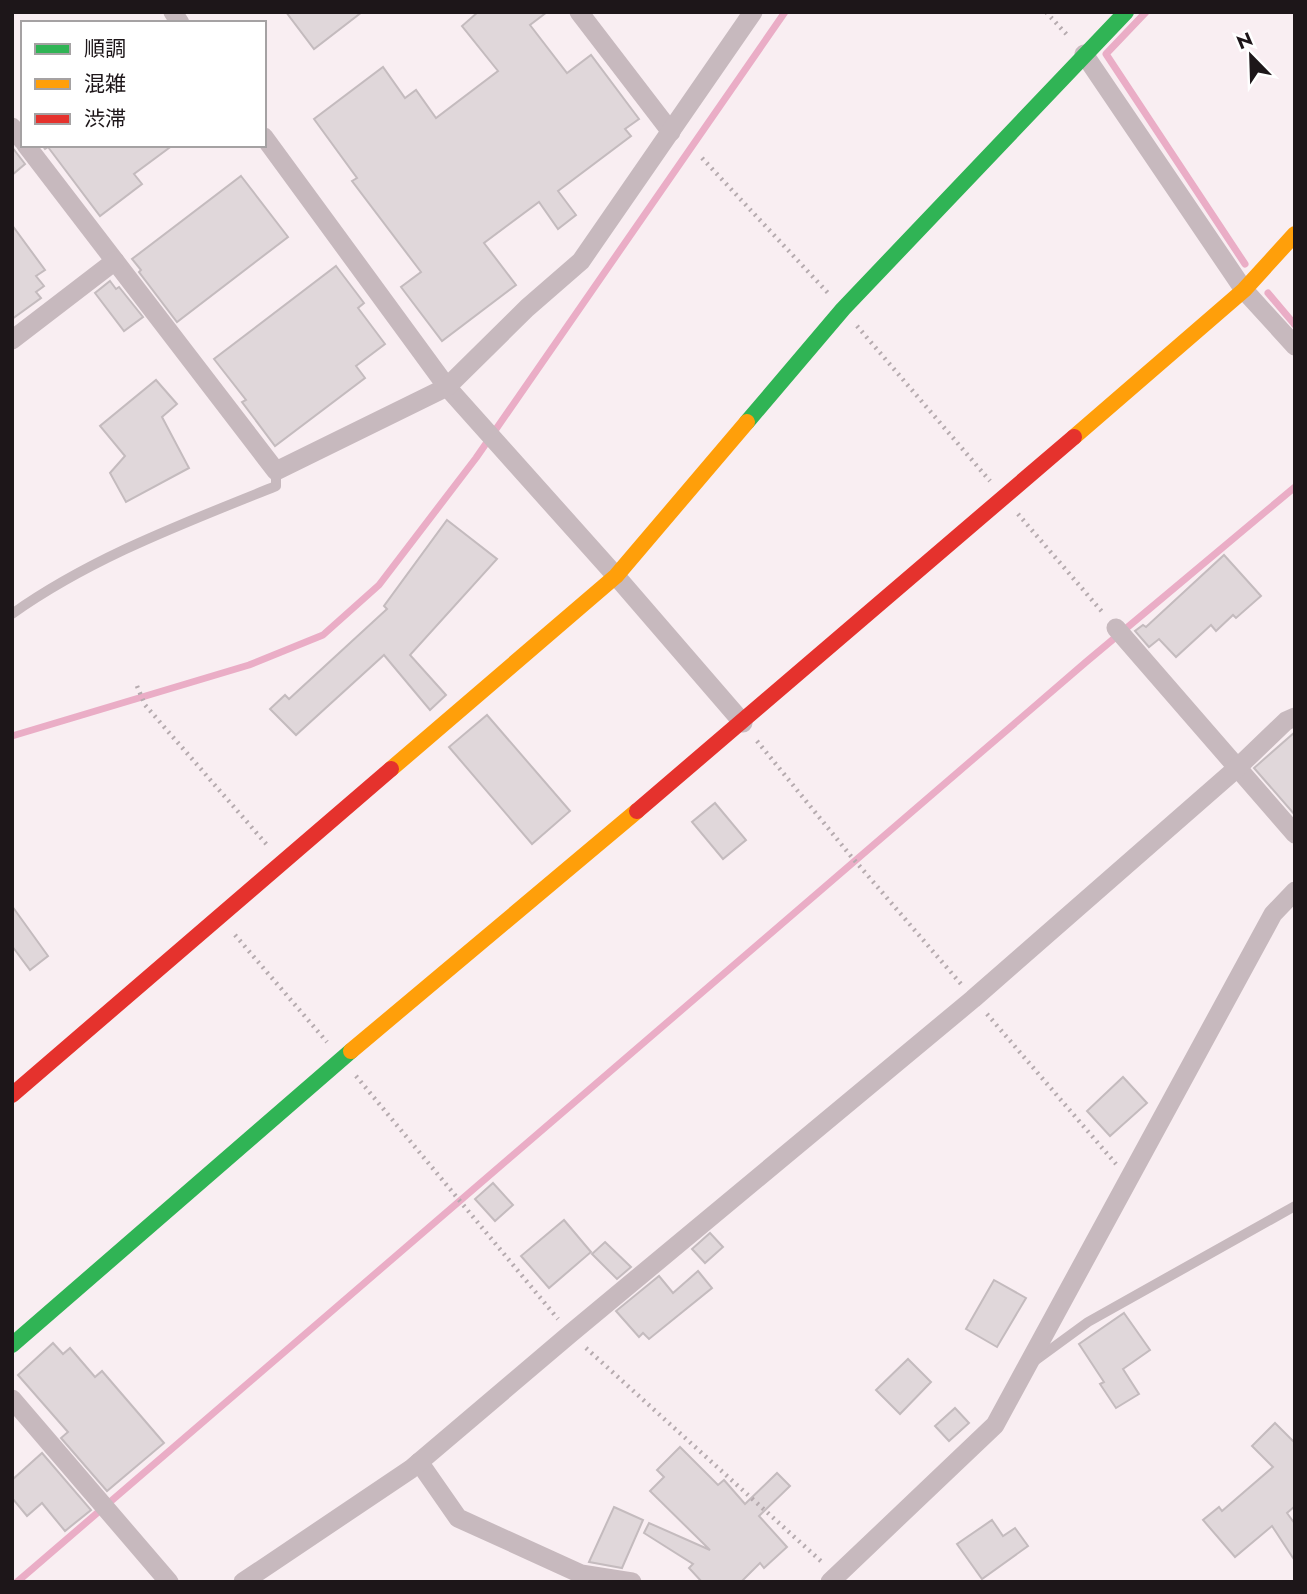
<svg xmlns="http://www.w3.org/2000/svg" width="1307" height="1594" font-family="Jost,'Noto Sans JP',sans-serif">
	<rect width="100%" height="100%" fill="#f9eef2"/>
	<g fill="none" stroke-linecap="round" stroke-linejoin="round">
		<g stroke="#eaadc6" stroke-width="7">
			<polyline points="1146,12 1106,54 1245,264"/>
			<polyline points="1268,293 1295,325"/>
			<polyline points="12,736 249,665 323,635 379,585 476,458 785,12"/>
			<polyline points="17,1582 1086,662 1295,487"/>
		</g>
	</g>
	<g fill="#e0d7da" stroke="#c4bbbe" stroke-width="2">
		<polygon points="286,12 362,12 314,49"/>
		<polygon points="478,12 547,12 530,25 567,73 591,55 639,119 625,129 631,136 558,191 576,215 558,229 539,202 484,243 516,285 442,341 401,287 421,272 352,181 357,178 314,119 383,67 405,98 416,90 436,118 498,71 462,26"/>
		<polygon points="42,145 173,145 134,174 142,184 100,216 48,147 45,149"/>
		<polygon points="12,147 25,164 12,175"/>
		<polygon points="241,176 288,237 177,322 139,272 141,270 132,259"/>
		<polygon points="12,225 45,270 36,276 44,286 36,292 41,298 12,319"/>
		<polygon points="336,266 364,303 358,308 385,344 356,366 365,378 275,446 242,402 246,400 214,359"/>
		<polygon points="110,281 116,289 119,287 143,317 124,331 95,293"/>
		<polygon points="156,380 177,404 162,417 189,468 126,502 110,473 125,456 100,426"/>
		<polygon points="447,520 497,559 410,655 446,695 430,710 384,655 296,735 270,709 285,695 289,699 387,609 384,606"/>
		<polygon points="1224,555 1261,596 1236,618 1233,615 1216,631 1211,625 1176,657 1159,639 1149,647 1135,631 1143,625 1146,627"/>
		<polygon points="487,715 570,811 532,844 449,747"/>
		<polygon points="1295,732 1295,815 1254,768"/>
		<polygon points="715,803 746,840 723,859 692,822"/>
		<polygon points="12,906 48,956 30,970 12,946"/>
		<polygon points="1123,1077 1147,1103 1110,1136 1087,1111"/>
		<polygon points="493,1183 513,1205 495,1221 475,1199"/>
		<polygon points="564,1220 591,1252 549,1288 521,1256"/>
		<polygon points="710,1233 723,1247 705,1263 692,1249"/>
		<polygon points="605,1242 631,1267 617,1279 592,1254"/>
		<polygon points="698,1271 712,1288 649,1339 643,1333 639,1337 616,1311 659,1276 673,1293"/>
		<polygon points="994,1280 1026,1298 997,1347 966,1329"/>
		<polygon points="1124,1313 1150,1350 1123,1369 1139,1394 1116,1408 1100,1384 1104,1382 1079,1344"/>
		<polygon points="53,1343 63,1354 70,1348 95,1377 102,1371 164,1443 107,1491 61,1438 68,1432 18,1375"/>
		<polygon points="908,1359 931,1382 900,1414 876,1390"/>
		<polygon points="955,1408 969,1423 949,1441 935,1426"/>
		<polygon points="1275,1423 1295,1443 1295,1506 1287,1513 1295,1524 1295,1561 1272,1526 1235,1557 1203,1520 1219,1507 1222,1511 1273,1467 1252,1446"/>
		<polygon points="680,1447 718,1485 724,1480 745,1504 777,1473 790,1486 759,1516 787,1547 764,1568 760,1563 741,1582 702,1582 689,1568 693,1564 644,1533 649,1523 710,1550 650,1491 664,1477 657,1470"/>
		<polygon points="42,1453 91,1510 65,1531 42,1503 27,1516 12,1498 12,1480"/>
		<polygon points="614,1507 643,1520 622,1568 589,1562"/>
		<polygon points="992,1520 1003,1536 1015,1528 1028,1546 982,1579 957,1544"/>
	</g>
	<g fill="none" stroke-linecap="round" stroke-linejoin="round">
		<g stroke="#b6abaf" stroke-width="4.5" stroke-dasharray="2 5" stroke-linecap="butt">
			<polyline points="1046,12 1069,37"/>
			<polyline points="702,158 828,293"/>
			<polyline points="857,326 990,481"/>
			<polyline points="1018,514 1104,614"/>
			<polyline points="137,686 145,705 268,846"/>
			<polyline points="757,741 850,855 961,984"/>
			<polyline points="235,935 327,1042"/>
			<polyline points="987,1014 1116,1164"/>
			<polyline points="356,1076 558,1319"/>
			<polyline points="586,1348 823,1563"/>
		</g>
		<g stroke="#c7b9be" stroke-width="10">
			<path d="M12,614C92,557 185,523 276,486V471"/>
			<polyline points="1036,1360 1088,1322 1295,1206"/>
		</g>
		<g stroke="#c7b9be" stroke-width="19">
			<polyline points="173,12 180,23"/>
			<polyline points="579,12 671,132"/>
			<polyline points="1084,54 1244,290 1295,346"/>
			<polyline points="12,127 23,141"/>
			<polyline points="264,137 447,387 616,576 743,723"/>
			<polyline points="26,145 276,471 447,387 527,308 581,261 753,12"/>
			<polyline points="12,340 115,261"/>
			<polyline points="1116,628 1295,834"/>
			<polyline points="12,1399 169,1582"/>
			<polyline points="419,1462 458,1518 581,1574 632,1582"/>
			<polyline points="243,1582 411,1469 570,1334 973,999 1237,768 1286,721 1295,717"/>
			<polyline points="830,1582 995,1425 1273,914 1295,891"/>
		</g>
		<g stroke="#30b455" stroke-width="16">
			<polyline points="747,422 843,309 1126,12"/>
			<polyline points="12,1345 351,1051"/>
		</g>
		<g stroke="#ff9f0a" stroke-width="16">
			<polyline points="1074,437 1244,290 1295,234"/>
			<polyline points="391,769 616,576 747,422"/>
			<polyline points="351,1051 637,811"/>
		</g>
		<g stroke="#e5322d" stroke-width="16">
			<polyline points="637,811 1074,437"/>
			<polyline points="12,1095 391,769"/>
		</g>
	</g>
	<rect width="1307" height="1594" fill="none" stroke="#1d1619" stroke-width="28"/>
	<rect x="21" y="21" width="245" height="126" fill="#ffffff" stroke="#a5a2a3" stroke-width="2"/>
	<rect x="35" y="44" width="35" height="10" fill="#30b455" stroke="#a5a2a3" stroke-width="2"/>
	<text x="84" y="56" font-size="21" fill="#1d1619">順調</text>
	<rect x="35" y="79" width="35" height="10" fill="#ff9f0a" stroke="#a5a2a3" stroke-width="2"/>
	<text x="84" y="91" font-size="21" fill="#1d1619">混雑</text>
	<rect x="35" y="114" width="35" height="10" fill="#e5322d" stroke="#a5a2a3" stroke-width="2"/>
	<text x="84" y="126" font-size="21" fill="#1d1619">渋滞</text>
	<g transform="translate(1251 56) rotate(337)" stroke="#ffffff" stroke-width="5" paint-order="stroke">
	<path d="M0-5L12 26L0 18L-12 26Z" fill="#1d1619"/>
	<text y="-10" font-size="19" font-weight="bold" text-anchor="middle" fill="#1d1619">N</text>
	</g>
</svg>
